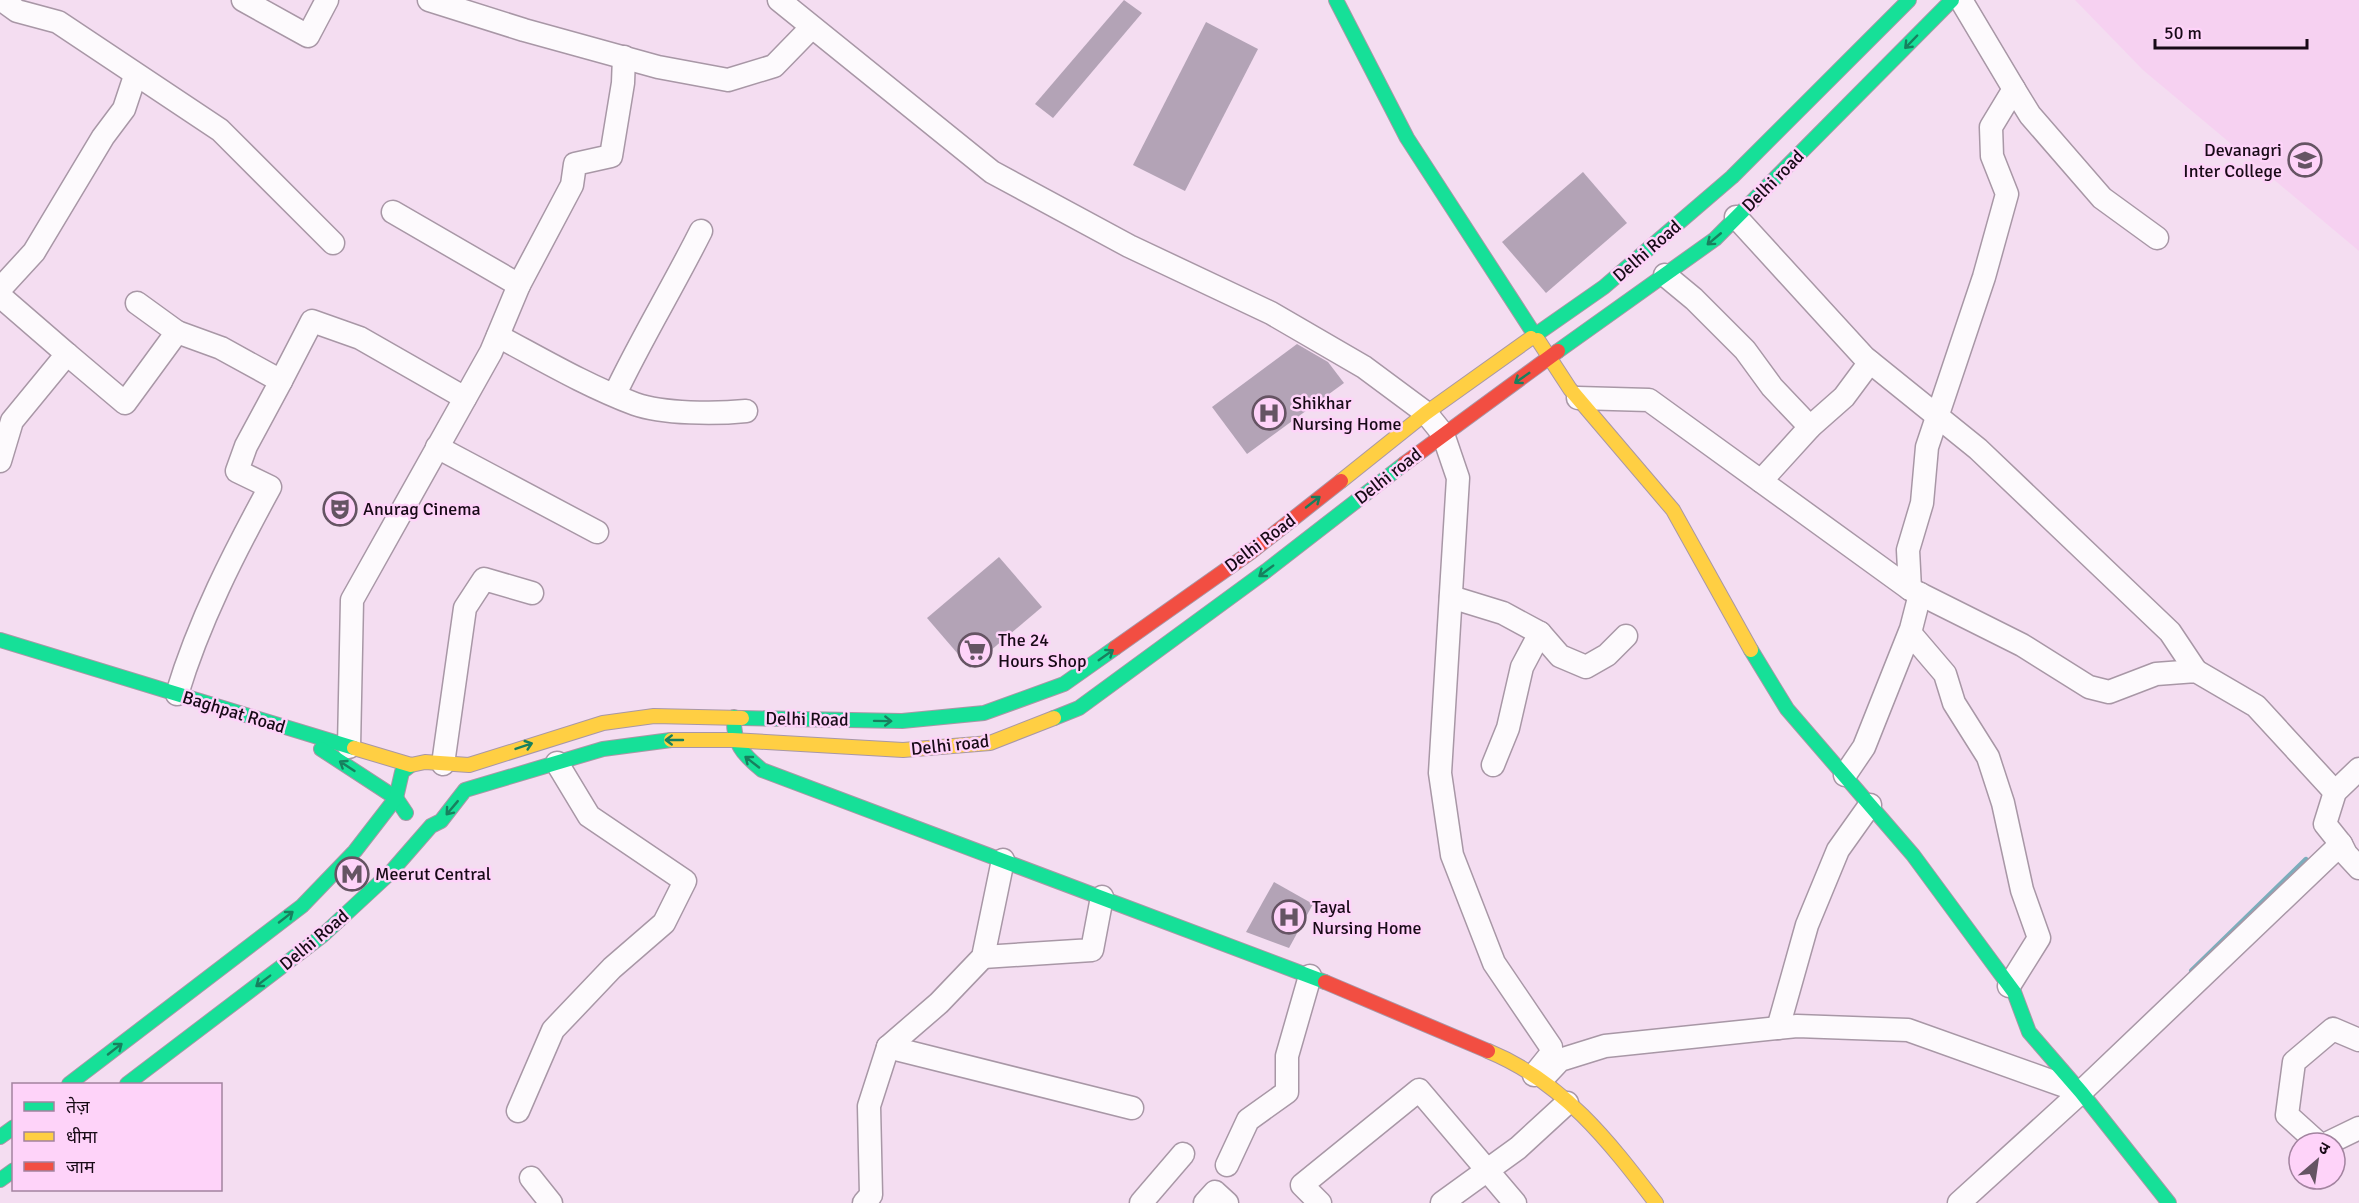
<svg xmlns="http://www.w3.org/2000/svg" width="2359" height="1203" font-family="Signika,'Noto Sans Devanagari',sans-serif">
	<rect width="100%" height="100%" fill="#f4ddf1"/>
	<polygon fill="#f6d1f1" points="2075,0 2359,0 2359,251 2143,70"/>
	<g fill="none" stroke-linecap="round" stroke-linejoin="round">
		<polyline stroke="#7cadbc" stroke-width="6" points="2192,971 2306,860"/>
	</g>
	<g fill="#b3a3b6">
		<polygon points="1124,0 1142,13 1053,118 1035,104"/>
		<polygon points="1206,22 1258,49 1185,191 1133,165"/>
		<polygon points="1583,172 1627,223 1546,293 1502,242"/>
		<polygon points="1297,344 1328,362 1344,383 1247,454 1212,407"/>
		<polygon points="999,557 1042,607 970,668 927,618"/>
		<polygon points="1274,882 1313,904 1289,948 1246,932"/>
	</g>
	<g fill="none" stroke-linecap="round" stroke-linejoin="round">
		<g stroke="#a897a6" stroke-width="25">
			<g id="street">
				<polyline points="2,0 17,11 58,22 220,130 333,243"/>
				<polyline points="243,0 308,36 327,0"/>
				<polyline points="429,0 524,30 658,67 728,80 774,66 811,28"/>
				<polyline points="779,0 992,172 1129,246 1271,313 1364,367 1426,413 1443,434 1458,478 1440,773 1452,855 1494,963 1551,1047 1551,1054 1534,1075"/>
				<polyline points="2014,89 2030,115 2102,198 2157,238"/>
				<polyline points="1736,217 1864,357 1978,449 2170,632 2196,671"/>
				<polyline points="1665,275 1694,299 1745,350 1772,387 1810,427"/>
				<polyline points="519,285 572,185 575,164 611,156 623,83 624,57"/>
				<polyline points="0,289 34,252 103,137 124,109 135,76"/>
				<polyline points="0,296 67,354 12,421 0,461"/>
				<polyline points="177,332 221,348 281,381 312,321 360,338 465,398"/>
				<path d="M498,336C543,360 587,386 635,404C663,414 716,414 746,411"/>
				<polyline points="67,354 125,403 177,332 137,303"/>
				<path d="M615,394C641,339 673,287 701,231"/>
				<polyline points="1578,398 1649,400 1910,589 2022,645 2089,687 2109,692 2156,674 2196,671 2256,706 2335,792"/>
				<polyline points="437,447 597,532"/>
				<polyline points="1761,481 1810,427 1844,397 1870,362"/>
				<polyline points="1910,589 1908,550 1922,503 1927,447 1984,277 2007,194 1992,156 1991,127 2014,89 1961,0"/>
				<polyline points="1451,597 1503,613 1540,633 1522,667 1508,728 1493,765"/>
				<polyline points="1540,633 1560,656 1586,667 1607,655 1626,636"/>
				<polyline points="1910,633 1945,674 1954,703 1988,757 2003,803 2022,890 2039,938 2009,986"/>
				<path d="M177,694C199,621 234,553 270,487L237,471L246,446L281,381"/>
				<polyline points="349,747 352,600 491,352 519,285 393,212"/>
				<polyline points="443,764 465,608 484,579 532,593"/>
				<polyline points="1845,775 1864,747 1911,629 1920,594"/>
				<polyline points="2341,844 2346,854 2359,868"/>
				<polyline points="983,957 1092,950 1102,897"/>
				<polyline points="1778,1028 1807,925 1838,850 1870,805"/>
				<polyline points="888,1047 1132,1108"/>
				<polyline points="1545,1076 1560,1060 1605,1046 1797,1026 1908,1030 2076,1090"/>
				<polyline points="518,1111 553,1030 612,968 664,923 685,881 589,816 557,763"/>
				<polyline points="2318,1143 2287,1115 2294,1062 2333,1029 2359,1040"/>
				<polyline points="2328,1143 2359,1128"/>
				<polyline points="1227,1165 1248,1120 1287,1092 1287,1056 1310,976"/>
				<polyline points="531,1178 551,1203"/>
				<polyline points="864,1203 871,1195 869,1106 888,1047 939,1003 983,957 1003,860"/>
				<polyline points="1141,1203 1183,1154"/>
				<polyline points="1205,1203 1215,1192 1227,1203"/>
				<polyline points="1320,1203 1302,1185 1419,1090 1515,1203"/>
				<polyline points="1442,1203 1518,1148 1567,1103"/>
				<polyline points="1959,1203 2081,1092 2341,844 2325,824 2335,792 2359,769"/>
			</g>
		</g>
		<g stroke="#a897a6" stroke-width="16">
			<g id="fast">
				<polyline points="1336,0 1407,138 1538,340"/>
				<polyline points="1531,338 1604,287 1732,177 1909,0"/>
				<polyline points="1558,351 1715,239 1952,0"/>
				<polyline points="0,640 354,748"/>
				<polyline points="1751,650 1787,709 1913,855 2014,992 2029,1032 2081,1092 2169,1203"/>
				<path d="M734,717C733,743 742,754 762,770L1325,982"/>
				<polyline points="742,718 902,721 984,713 1064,684 1115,648"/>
				<polyline points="1054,718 1079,708 1266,571 1404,464"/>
				<polyline points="321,749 396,798 406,813"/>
				<polyline points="69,1084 302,906 355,851 396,798 402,772 411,765"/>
				<polyline points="127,1084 322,936 390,873 431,826 441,821 465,790 603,749 671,740"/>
				<polyline points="0,1137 14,1127"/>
				<polyline points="0,1180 14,1170"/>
			</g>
		</g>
		<g stroke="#a897a6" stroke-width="16">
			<g id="slow">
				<polyline points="1538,340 1570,389 1673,510 1751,650"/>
				<polyline points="1341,481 1426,413 1531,338"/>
				<polyline points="671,740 732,740 903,750 990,743 1054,718"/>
				<polyline points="354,748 411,765 425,762 469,765 603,723 654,716 742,718"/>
				<path d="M1488,1051C1563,1082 1608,1140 1656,1203"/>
			</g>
		</g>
		<g stroke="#a897a6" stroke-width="16">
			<g id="jam">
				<polyline points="1404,464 1558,351"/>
				<polyline points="1115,648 1251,552 1341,481"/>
				<polyline points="1325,982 1488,1051"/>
			</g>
		</g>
		<use href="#street" stroke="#fdfafd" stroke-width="22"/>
		<use href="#fast" stroke="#16e098" stroke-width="14"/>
		<use href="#slow" stroke="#ffcf43" stroke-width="14"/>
		<use href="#jam" stroke="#f24e42" stroke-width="14"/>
	</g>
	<defs><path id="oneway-shaft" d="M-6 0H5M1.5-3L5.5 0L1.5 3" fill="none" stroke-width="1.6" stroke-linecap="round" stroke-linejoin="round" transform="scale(1.5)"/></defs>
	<g stroke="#17805e">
		<use href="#oneway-shaft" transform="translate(1911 42) rotate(134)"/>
		<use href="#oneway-shaft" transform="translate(1714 239) rotate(140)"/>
		<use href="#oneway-shaft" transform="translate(1522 378) rotate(145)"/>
		<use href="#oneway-shaft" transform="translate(1313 502) rotate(-38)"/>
		<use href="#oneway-shaft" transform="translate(1266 571) rotate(143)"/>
		<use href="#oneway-shaft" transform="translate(1106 655) rotate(-35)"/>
		<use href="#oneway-shaft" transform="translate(883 721) rotate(1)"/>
		<use href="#oneway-shaft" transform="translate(674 740) rotate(180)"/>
		<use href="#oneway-shaft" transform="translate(524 746) rotate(-19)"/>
		<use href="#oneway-shaft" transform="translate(752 762) rotate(-142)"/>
		<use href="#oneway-shaft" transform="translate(347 766) rotate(-147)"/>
		<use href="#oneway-shaft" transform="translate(452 808) rotate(130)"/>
		<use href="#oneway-shaft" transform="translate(286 917) rotate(-38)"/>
		<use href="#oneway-shaft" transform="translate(263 981) rotate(143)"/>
		<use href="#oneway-shaft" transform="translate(115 1049) rotate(-38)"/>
	</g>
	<defs>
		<g id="university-ring" transform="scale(1.725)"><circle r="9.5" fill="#fed3f9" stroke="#655463" stroke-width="1.5"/><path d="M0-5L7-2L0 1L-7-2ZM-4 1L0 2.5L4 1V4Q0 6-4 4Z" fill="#655463"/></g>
		<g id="hospital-ring" transform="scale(1.725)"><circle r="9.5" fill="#fed3f9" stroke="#655463" stroke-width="1.5"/><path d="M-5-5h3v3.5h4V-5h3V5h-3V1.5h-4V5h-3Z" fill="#655463"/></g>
		<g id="theatre-ring" transform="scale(1.725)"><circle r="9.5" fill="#fed3f9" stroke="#655463" stroke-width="1.5"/><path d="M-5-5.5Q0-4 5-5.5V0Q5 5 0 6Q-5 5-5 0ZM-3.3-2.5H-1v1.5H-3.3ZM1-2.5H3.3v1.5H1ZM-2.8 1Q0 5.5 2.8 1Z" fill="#655463"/></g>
		<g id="supermarket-ring" transform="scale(1.725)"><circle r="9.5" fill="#fed3f9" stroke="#655463" stroke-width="1.5"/><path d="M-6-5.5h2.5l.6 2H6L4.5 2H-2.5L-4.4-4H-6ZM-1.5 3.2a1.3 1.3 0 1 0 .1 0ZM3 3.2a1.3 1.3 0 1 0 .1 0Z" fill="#655463"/></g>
		<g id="metro-ring" transform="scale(1.725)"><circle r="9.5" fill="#fed3f9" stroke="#655463" stroke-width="1.5"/><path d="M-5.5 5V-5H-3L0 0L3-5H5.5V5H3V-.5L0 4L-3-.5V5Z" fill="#655463"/></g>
	</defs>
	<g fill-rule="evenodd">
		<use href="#university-ring" x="2305" y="160"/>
		<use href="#hospital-ring" x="1269" y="413"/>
		<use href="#theatre-ring" x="340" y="509"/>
		<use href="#supermarket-ring" x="975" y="650"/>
		<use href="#metro-ring" x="352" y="874"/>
		<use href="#hospital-ring" x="1289" y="917"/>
	</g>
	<g text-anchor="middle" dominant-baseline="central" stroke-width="5" stroke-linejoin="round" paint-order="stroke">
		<g font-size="18" fill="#180a17" stroke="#fed3f9" text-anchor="start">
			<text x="2282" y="150" text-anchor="end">Devanagri<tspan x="2282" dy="21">Inter College</tspan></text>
			<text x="1292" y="403">Shikhar<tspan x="1292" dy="21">Nursing Home</tspan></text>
			<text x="363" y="509">Anurag Cinema</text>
			<text x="998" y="640">The 24<tspan x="998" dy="21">Hours Shop</tspan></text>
			<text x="375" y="874">Meerut Central</text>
			<text x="1312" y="907">Tayal<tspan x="1312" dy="21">Nursing Home</tspan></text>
		</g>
		<g font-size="18" fill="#180a17" stroke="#fed3f9">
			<text transform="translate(1773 181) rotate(-45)">Delhi road</text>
			<text transform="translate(1647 251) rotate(-41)">Delhi Road</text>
			<text transform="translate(1388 476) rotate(-38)">Delhi road</text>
			<text transform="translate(1260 543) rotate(-37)">Delhi Road</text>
			<text transform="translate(234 712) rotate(17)">Baghpat Road</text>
			<text transform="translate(807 719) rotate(1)">Delhi Road</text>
			<text transform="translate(950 745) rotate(-6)">Delhi road</text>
			<text transform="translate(314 940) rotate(-40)">Delhi Road</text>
		</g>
	</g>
	<rect x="12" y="1083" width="210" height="108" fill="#fed3f9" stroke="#a2839f" stroke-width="1.5"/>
	<rect x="24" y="1102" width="30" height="9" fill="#16e098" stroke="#a2839f" stroke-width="1.5"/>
	<text x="66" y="1113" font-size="18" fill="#180a17">तेज़</text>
	<rect x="24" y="1132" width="30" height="9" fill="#ffcf43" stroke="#a2839f" stroke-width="1.5"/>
	<text x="66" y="1143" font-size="18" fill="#180a17">धीमा</text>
	<rect x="24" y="1162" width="30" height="9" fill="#f24e42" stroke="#a2839f" stroke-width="1.5"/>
	<text x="66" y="1173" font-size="18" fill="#180a17">जाम</text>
	<g transform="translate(2317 1161) rotate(29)"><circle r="28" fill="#fed3f9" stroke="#a2839f" stroke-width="1.5"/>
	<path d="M0-4.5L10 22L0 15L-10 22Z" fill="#655463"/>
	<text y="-9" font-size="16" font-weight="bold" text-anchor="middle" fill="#180a17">उ</text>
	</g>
	<path d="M2155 39v9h152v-9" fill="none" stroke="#180a17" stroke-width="3"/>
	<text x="2164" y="39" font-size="18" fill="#180a17" stroke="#fed3f9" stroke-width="4.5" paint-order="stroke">50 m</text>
</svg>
